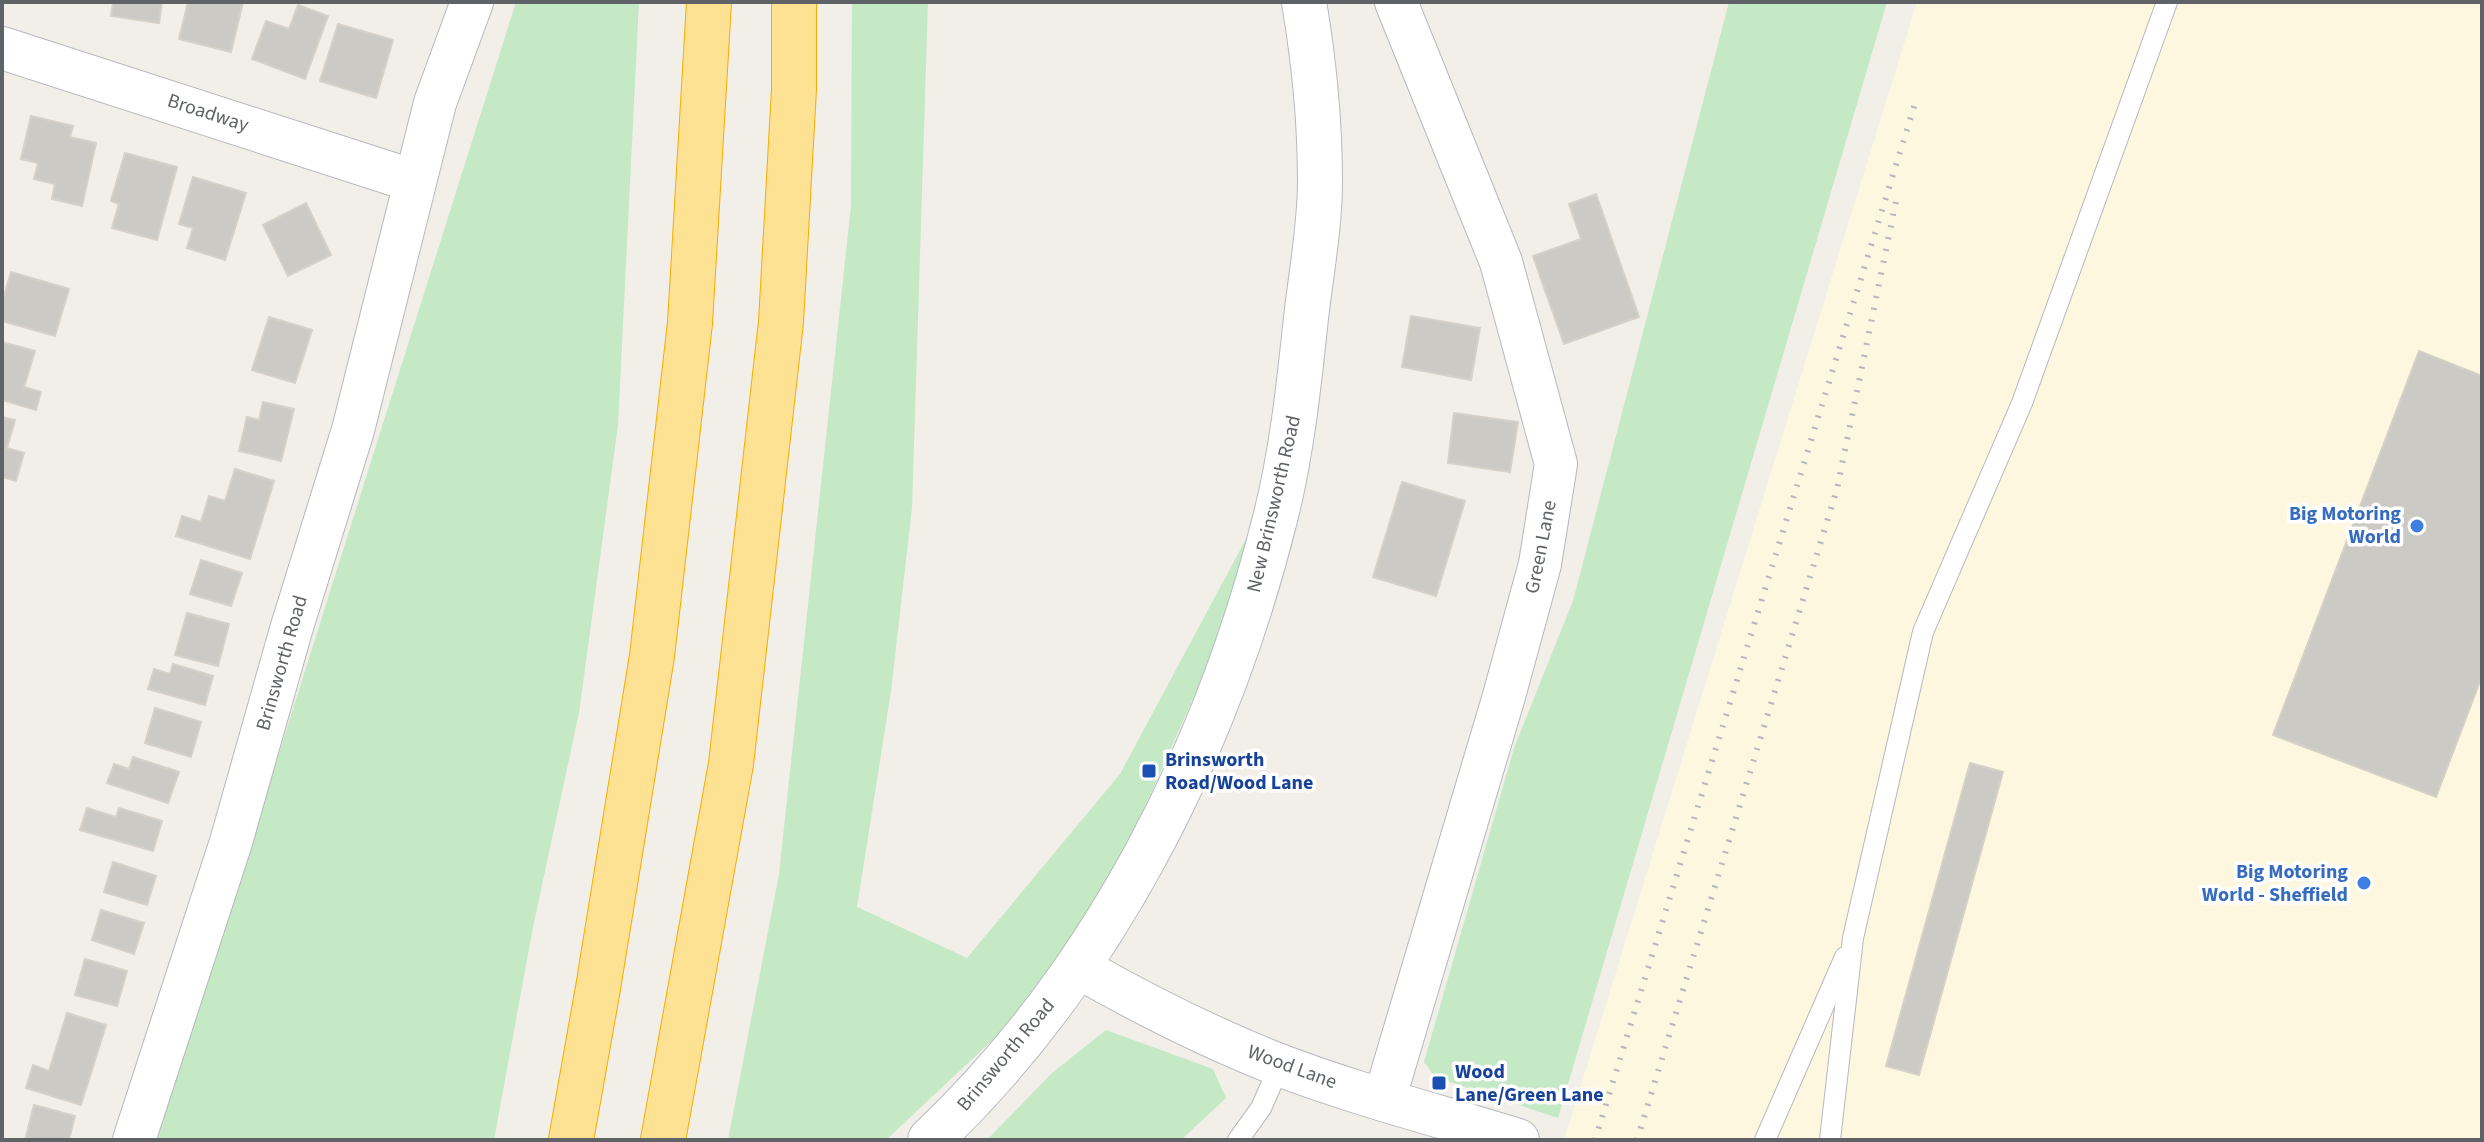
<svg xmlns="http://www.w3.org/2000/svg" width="2484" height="1142" font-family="'Source Sans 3',sans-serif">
	<rect width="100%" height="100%" fill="#f1efe8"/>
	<polygon fill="#fef7e0" points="1917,2 2482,2 2482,1140 1564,1140"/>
	<g fill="#c5e8c5">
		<polygon points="516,2 639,2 618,425 579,713 533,927 494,1140 157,1140"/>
		<polygon points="852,2 928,2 912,508 891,691 857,907 967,958 1120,774 1253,526 1210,660 1109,888 1000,1033 886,1140 728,1140 779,874 851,206"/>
		<polygon points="1729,2 1887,2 1558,1118 1435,1077 1424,1062 1514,748 1573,601"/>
		<polygon points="1106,1030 1213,1069 1226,1098 1181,1140 987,1140 1052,1073"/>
	</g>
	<g fill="#cccac5" stroke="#d6d1c6" stroke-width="2">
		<polygon points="113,2 162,2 159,23 111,16"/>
		<polygon points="188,2 243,2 231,52 179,39"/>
		<polygon points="298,5 328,16 305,79 252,59 266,21 289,29"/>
		<polygon points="338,24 393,40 376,98 320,81"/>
		<polygon points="31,116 73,126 70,137 96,143 82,206 52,199 55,184 34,179 38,163 21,159"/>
		<polygon points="125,153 177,167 157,240 112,228 119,204 111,201"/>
		<polygon points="193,177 246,193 225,260 187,248 193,228 179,224"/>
		<polygon points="1596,194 1639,317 1564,344 1533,256 1581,239 1569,204"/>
		<polygon points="306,203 331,255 288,276 263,225"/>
		<polygon points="11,272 69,289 55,336 2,321 2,303"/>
		<polygon points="1411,316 1480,328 1471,380 1402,367"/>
		<polygon points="269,317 312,330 295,383 252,370"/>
		<polygon points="2,342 35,351 24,387 41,392 36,410 2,400"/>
		<polygon points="2419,351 2482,376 2482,676 2436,797 2273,735"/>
		<polygon points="263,402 294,409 281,461 239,451 247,417 259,420"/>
		<polygon points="1454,413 1518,422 1510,472 1448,463"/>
		<polygon points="2,417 15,420 7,448 24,453 16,481 2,477"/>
		<polygon points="235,469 274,481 250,559 176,536 182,516 201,522 209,496 225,501"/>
		<polygon points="1402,482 1465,501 1436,596 1373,577"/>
		<polygon points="201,560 242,573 231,606 190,594"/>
		<polygon points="187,613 229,624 218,666 175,655"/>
		<polygon points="173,664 213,676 205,705 148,689 154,669 170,674"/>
		<polygon points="155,708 201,722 191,757 145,743"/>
		<polygon points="133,757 179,772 168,803 107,783 114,764 129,769"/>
		<polygon points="1970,763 2003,772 1919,1075 1886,1066"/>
		<polygon points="87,808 116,817 119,808 162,821 153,851 80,830"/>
		<polygon points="113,862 156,876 147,905 104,892"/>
		<polygon points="101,910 144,923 134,954 92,940"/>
		<polygon points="85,959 127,971 117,1006 75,995"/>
		<polygon points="67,1013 106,1025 81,1105 26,1088 33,1065 49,1071"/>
		<polygon points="34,1105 75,1116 69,1140 25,1140"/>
	</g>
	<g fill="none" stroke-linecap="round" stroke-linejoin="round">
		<g stroke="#b5b8bc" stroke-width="22">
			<g id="lane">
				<polyline points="1238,1140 1261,1108 1280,1065"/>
				<polyline points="1765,1140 1845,957"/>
				<polyline points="1830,1140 1853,938 1923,632 2022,403 2167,2"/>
			</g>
		</g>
		<g stroke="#b5b8bc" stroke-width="44">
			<g id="street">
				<polyline points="2,48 414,181"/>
				<path d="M1078,967C1141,1003 1206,1036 1274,1063C1354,1094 1437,1115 1518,1140"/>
				<polyline points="1384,1100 1504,696 1540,564 1556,464 1501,262 1396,2"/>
				<polyline points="134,1140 231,842 291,630 353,430 435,103 472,2"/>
			</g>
		</g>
		<g stroke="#b6babf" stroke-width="46">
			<path id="secondary" d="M930,1140C1105,974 1218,748 1276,515C1292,451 1299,384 1306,318C1311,274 1320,226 1320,182C1320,122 1314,61 1304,2"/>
		</g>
		<g stroke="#f9ab00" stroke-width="46">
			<g id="highway">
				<polyline points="571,1140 598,988 652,656 690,323 709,2"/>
				<polyline points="663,1140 731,764 781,322 794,89 794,2"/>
			</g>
		</g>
		<use href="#lane" stroke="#fff" stroke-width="20"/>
		<use href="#street" stroke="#fff" stroke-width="42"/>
		<use href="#secondary" stroke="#fff" stroke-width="44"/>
		<use href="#highway" stroke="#fde293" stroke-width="44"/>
		<g stroke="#b6b7b8" stroke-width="6" stroke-dasharray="2 10" stroke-linecap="butt">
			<polyline points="1595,1140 1917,97"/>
			<polyline points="1637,1140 1837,489 1897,196"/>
		</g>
	</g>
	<g fill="#3f7fe0" stroke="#fff" stroke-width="3">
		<circle cx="2417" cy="526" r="8"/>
		<circle cx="2364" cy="883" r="8"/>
	</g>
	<g fill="#1a4fb4" stroke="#fff" stroke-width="3">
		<rect x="1141" y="763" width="16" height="16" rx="4"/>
		<rect x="1431" y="1075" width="16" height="16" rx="4"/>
	</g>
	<g text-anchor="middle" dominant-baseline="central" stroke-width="7" stroke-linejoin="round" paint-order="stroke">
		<g font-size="20" fill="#5f6368" stroke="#fff">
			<text transform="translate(208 113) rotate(18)">Broadway</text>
			<text transform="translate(1274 504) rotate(-77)">New Brinsworth Road</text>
			<text transform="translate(1541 547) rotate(-79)">Green Lane</text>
			<text transform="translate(282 663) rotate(-74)">Brinsworth Road</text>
			<text transform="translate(1006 1055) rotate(-50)">Brinsworth Road</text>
			<text transform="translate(1292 1067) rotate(20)">Wood Lane</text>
		</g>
		<g font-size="20" font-weight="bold" fill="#366cbe" stroke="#fff" text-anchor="end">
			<text x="2401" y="514">Big Motoring<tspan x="2401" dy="23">World</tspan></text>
			<text x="2348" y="872">Big Motoring<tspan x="2348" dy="23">World - Sheffield</tspan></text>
		</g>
		<g font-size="20" font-weight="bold" fill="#164399" stroke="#fff" text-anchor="start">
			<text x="1165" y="760">Brinsworth<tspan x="1165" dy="23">Road/Wood Lane</tspan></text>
			<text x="1455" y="1072">Wood<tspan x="1455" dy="23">Lane/Green Lane</tspan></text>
		</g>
	</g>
	<rect width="2484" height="1142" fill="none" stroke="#5f6368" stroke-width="8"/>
</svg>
